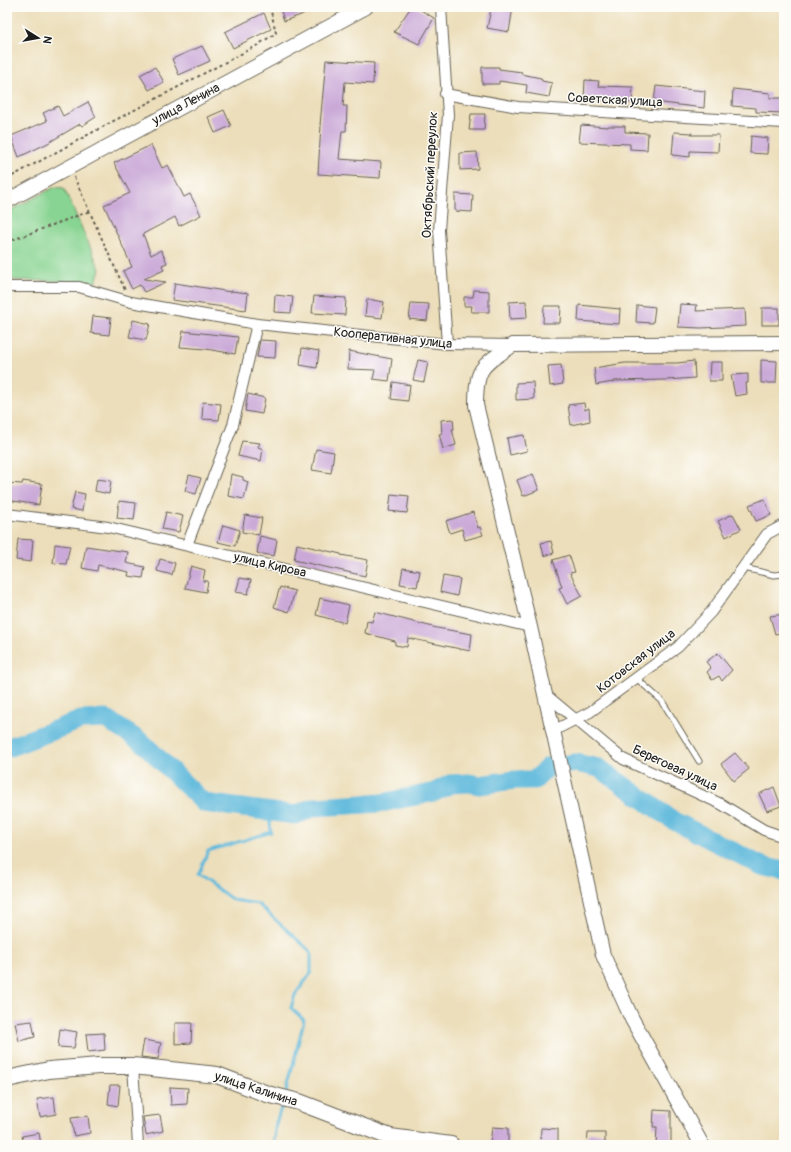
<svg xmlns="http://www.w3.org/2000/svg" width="791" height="1152" font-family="Pangolin,sans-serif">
	<rect width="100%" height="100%" fill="#fdfcf7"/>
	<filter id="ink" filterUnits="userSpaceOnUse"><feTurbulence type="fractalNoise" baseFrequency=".025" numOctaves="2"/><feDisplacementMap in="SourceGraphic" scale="8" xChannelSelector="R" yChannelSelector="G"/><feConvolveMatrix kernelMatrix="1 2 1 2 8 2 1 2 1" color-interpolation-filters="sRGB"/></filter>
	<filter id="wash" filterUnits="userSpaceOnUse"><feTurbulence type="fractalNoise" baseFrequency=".012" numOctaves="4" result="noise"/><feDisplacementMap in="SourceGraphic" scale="16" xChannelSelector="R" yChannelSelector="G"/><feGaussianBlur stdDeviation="0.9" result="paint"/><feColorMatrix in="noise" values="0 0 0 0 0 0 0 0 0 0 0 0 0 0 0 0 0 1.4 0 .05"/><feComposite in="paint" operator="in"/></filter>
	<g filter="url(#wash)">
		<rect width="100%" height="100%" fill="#ecdeba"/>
		<polygon fill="#88d492" stroke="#527857" points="55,187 64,188 100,269 96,282 7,280 7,212"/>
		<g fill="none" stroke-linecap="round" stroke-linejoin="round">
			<g stroke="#5eb9dc" stroke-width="3">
				<polyline points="269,812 271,832 208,851 198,875 233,900 258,904 311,952 311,973 295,995 291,1008 304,1020 286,1093"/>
				<polyline points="273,1145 276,1123 283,1102"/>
			</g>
			<polyline stroke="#5eb9dc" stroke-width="19" points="7,748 81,720 106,719 143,743 204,803 296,815 314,807 381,803 435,792 450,784 469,783 479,785 515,780 535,780 548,767 576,763 599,768 674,821 762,866 784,871"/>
		</g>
		<g id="blocks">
			<g fill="#caa9d8">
				<polygon points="280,7 314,7 301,15 284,21"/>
				<polygon points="411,7 416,7 434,18 419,44 394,32"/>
				<polygon points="498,7 513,7 509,32 487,28 491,9 497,10"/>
				<polygon points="264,13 271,29 233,48 225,32"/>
				<polygon points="202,46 210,61 179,75 172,59"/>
				<polygon points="326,60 374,63 373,84 345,82 343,106 347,106 346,131 342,131 339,159 381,162 380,178 318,174 321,125 320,125"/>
				<polygon points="155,67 164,82 149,90 140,75"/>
				<polygon points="482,67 499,67 499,69 522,72 521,74 541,78 542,81 552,83 549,97 526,93 527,85 499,81 499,84 482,84"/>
				<polygon points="585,80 599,81 598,86 633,87 632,103 584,99"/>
				<polygon points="656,86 705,91 704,108 654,102"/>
				<polygon points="733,89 770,93 770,98 784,98 784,113 756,112 756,108 732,106"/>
				<polygon points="88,102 96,117 82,126 80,124 48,143 19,157 11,136 47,121 43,113 58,106 63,116"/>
				<polygon points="224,110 231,126 215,133 208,117"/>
				<polygon points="471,114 485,114 484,130 469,130"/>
				<polygon points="581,125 608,127 608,126 625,126 625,132 648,133 647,150 630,149 630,144 579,142"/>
				<polygon points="674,132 692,133 691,135 719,135 718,152 690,151 690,157 672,155"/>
				<polygon points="751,136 768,138 767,154 750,153"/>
				<polygon points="151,145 162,168 168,165 184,197 190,194 201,215 179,226 175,217 143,234 151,255 161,250 167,263 162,265 164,270 144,279 166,282 144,292 140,285 132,289 123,271 132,267 104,205 130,193 114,163"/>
				<polygon points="477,152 478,169 460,170 460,153"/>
				<polygon points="455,194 473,195 472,212 455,211"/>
				<polygon points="175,283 231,292 231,291 248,293 246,310 172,300"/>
				<polygon points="474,290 489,291 489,312 471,312 472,306 464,306 464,297 473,297"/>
				<polygon points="275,295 293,297 291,313 274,312"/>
				<polygon points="314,296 346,298 345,315 312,313"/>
				<polygon points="367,299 384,302 382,318 365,316"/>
				<polygon points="526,301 527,318 510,319 509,302"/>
				<polygon points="411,303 429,304 427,321 409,319"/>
				<polygon points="680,304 697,305 696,311 745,309 746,326 701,328 678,327"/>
				<polygon points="579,305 620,309 619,324 578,321"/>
				<polygon points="637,305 655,307 653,323 636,322"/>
				<polygon points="544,306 561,306 560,323 543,323"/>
				<rect x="762" y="308" width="17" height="17"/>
				<polygon points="93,316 111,318 109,335 91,333"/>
				<polygon points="133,320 150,324 146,340 129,337"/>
				<polygon points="183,331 238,337 235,354 206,349 180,347"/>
				<polygon points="260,340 276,341 275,358 257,357"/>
				<polygon points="302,348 319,351 317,368 300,365"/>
				<polygon points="349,351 392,359 389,381 373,379 375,370 348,369"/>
				<polygon points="418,360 428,362 424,382 413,380"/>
				<polygon points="761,360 777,361 776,383 761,383"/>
				<polygon points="694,361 695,378 666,380 613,381 613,382 596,385 594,368 625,363 677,363"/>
				<polygon points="710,362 722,362 722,381 709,381"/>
				<polygon points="561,365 563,384 550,386 548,366"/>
				<polygon points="748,374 748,383 746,383 747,394 735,396 731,375"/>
				<polygon points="393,382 410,385 408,401 391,399"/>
				<polygon points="533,382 534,399 516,400 516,383"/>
				<polygon points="248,394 265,398 262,414 245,411"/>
				<polygon points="203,402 221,404 219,420 202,419"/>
				<polygon points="584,403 585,410 589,408 590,421 571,425 568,405"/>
				<polygon points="453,419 454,429 452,429 456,445 443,449 439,434 442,434 441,420"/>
				<polygon points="524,435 527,451 510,455 507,438"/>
				<polygon points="242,441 260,443 258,447 263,449 261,461 238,456"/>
				<polygon points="316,449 334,452 331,473 312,470"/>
				<polygon points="231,474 243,477 243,480 248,482 244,499 228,496"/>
				<polygon points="533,474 539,490 523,496 517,480"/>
				<polygon points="189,475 201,478 196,494 185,491"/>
				<polygon points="97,479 111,481 109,494 95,491"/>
				<polygon points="23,481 42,484 39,505 7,500 7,483 22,484"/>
				<polygon points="75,492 85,494 82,511 71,509"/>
				<polygon points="391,494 409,496 407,513 389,511"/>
				<polygon points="765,499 771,515 756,521 749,505"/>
				<polygon points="119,501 136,503 134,520 117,518"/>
				<polygon points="166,512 183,516 179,532 162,529"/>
				<polygon points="473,512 478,528 480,527 483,535 465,540 462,529 450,533 446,521"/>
				<polygon points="733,514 741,529 726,537 718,521"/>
				<polygon points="245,515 262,518 259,535 242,532"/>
				<polygon points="223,525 240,530 235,546 218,542"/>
				<polygon points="260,536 277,540 274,556 257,553"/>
				<polygon points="18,539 33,540 31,562 16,560"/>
				<polygon points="551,541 554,553 544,556 541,543"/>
				<polygon points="55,544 70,546 66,564 53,563"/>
				<polygon points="297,544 341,554 341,555 368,560 365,576 294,560"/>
				<polygon points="86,546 128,552 126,563 145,567 143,578 128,576 129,572 98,565 97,571 82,568"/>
				<polygon points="569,555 575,572 570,573 582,596 567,604 559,588 562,587 553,560"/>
				<polygon points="160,559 175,563 172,575 157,571"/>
				<polygon points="191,566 205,570 203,581 208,581 206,592 185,588"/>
				<polygon points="403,568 420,571 417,587 400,584"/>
				<polygon points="443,576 460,579 457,596 440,592"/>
				<polygon points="240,578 251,580 248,594 236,592"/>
				<polygon points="280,587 295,591 289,612 274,607"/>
				<polygon points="320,598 349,605 345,623 316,615"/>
				<polygon points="375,612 437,628 472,634 470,651 408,638 407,647 395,645 395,641 365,633 367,621 372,622"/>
				<polygon points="784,614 784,632 775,634 770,616"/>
				<polygon points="718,653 732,670 722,681 719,676 712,680 707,672 711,668 706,662"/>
				<polygon points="735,753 749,769 734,781 721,764"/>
				<polygon points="774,787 781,806 767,811 759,794"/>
				<polygon points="32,1021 35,1037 19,1041 15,1023"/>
				<polygon points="175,1023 192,1023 191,1043 175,1044"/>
				<polygon points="60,1029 77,1032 74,1048 58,1047"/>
				<polygon points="104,1033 105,1050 88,1052 86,1034"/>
				<polygon points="144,1040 161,1043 158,1059 141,1057"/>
				<polygon points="110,1085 120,1085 118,1106 108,1104"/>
				<polygon points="170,1087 188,1088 187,1104 171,1105"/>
				<polygon points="54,1097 56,1114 40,1117 37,1099"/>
				<polygon points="654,1110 671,1111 671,1145 656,1145 657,1127 653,1127"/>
				<polygon points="160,1115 163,1131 146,1135 143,1117"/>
				<polygon points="88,1116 90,1133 74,1136 71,1118"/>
				<polygon points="492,1127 508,1128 508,1144 490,1144"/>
				<polygon points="541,1128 558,1129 558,1145 540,1145"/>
				<polygon points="39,1133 41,1145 24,1145 22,1136"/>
				<polygon points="588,1133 605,1133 605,1145 587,1145"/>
			</g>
		</g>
	</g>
	<g filter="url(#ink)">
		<use href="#blocks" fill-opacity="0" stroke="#656053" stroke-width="1"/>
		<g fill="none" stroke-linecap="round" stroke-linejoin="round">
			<g stroke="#656053" stroke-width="7">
				<g id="lane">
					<polyline points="744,568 774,575 784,574"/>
					<polyline points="636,678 662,701 699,761"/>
				</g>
			</g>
			<g stroke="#656053" stroke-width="12">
				<g id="street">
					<polyline points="441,7 448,115 439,230 447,344"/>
					<polyline points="445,94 518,107 784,123"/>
					<polyline points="7,287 79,287 131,302 257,324 447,344 513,345"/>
					<polyline points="7,514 108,527 530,627"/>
					<polyline points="187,545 233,425 257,324"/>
					<polyline points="545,694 623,759 721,804 764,830 784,837"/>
					<polyline points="553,731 590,712 678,647 711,612 767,534 784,525"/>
					<polyline points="133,1066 138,1145"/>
				</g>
			</g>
			<g stroke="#656053" stroke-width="16">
				<g id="secondary">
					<polyline points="7,201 366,7"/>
					<path d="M702,1145L632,1019L603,955L530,627L476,405C476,366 482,366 513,345L784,343"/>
				</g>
			</g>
			<g stroke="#656053" stroke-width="18">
				<polyline id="primary" points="7,1079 49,1070 99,1066 133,1066 217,1075 267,1094 299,1102 390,1137 451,1145"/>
			</g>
			<g stroke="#656053" stroke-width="2" stroke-dasharray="3 3" stroke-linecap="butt">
				<polyline points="74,177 125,290"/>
				<polyline points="7,179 106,125 256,46 276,33 270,7"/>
				<polyline points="7,242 90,211"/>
			</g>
			<use href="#lane" stroke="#fff" stroke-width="5"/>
			<use href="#street" stroke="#fff" stroke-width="10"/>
			<use href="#secondary" stroke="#fff" stroke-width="14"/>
			<use href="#primary" stroke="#fff" stroke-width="16"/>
		</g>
	</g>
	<g text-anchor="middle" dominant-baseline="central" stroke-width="3" stroke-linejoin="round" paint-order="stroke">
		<g font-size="13" fill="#1c1c1c" stroke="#fdfcf7">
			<text transform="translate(615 100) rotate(3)">Советская улица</text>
			<text transform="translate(186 104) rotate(-28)">улица Ленина</text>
			<text transform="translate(430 175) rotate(-87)">Октябрьский переулок</text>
			<text transform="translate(393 338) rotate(6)">Кооперативная улица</text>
			<text transform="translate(270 565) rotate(13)">улица Кирова</text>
			<text transform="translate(636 661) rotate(-38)">Котовская улица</text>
			<text transform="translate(675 768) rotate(25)">Береговая улица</text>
			<text transform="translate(256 1089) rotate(18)">улица Калинина</text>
		</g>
	</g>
	<rect width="791" height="1152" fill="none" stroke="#fdfcf7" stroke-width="24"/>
	<g transform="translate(38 38) rotate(101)" stroke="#fdfcf7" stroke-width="3" paint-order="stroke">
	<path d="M0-3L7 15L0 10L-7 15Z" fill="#1c1c1c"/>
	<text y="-6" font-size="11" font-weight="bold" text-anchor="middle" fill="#1c1c1c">N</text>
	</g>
</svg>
